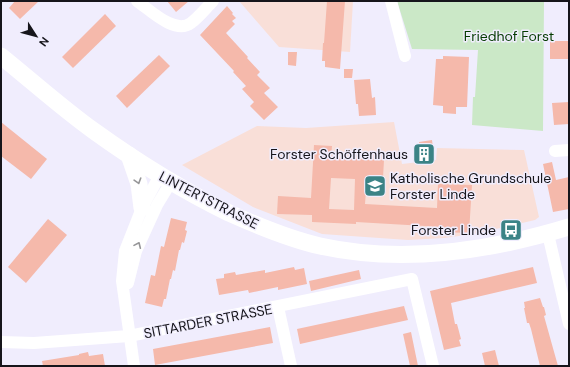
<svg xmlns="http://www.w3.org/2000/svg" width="570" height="367" font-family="'DM Sans',sans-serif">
	<rect width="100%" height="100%" fill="#f0edfd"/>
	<g fill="#f9dfd8">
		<polygon points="239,1 353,1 350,52 279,47"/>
		<polygon points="394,122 402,164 436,160 437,148 524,150 539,217 535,220 474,234 444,238 408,240 322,234 253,207 182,165 257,126 306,128"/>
	</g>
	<polygon fill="#cbe8c7" points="397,1 544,1 543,131 472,125 473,97 475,97 478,50 412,49"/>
	<g fill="#f5b9ab" fill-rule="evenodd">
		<polygon points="15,1 39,1 20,19 9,8"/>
		<polygon points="167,1 189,1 176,12"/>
		<polygon points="327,1 345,1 340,69 325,67 325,61 322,61 323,43 324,43"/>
		<polygon points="227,6 233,13 232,14 236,18 232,21 235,24 226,33 248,57 247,58 260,72 257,75 270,88 264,93 278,107 264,120 250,106 254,102 242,89 246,86 233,72 234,71 200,35"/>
		<polygon points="105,14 116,26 73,68 62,57"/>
		<rect x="550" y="41" width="19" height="18"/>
		<polygon points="288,52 297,52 296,66 288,65"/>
		<polygon points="159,55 170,66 127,108 116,96"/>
		<polygon points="443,56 469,57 467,107 456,107 456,114 443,113 443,106 433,105 436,59 443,59"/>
		<polygon points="344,69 353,69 352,78 344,78"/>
		<polygon points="370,79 372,98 375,97 376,115 359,116 358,104 356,104 354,80"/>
		<polygon points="569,102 569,124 554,125 552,103"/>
		<polygon points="1,122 47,159 31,179 1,156"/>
		<polygon points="432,140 433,148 428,149 429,159 420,160 419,142"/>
		<path d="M314,145L332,146L331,158L384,160L383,178L367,177L365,204L437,208L438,184L472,185L469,233L442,232V227L356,222V224L312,222V215L277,214L278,196L311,198ZM331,178L355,179L354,210L329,209Z"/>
		<polygon points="552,162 556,180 569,177 569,209 553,212 543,164"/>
		<polygon points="171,218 187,222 185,230 187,231 184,243 182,242 180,250 179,250 175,271 173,270 171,279 170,279 166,299 164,299 162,307 145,303 151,275 155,276 161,246 164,247"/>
		<polygon points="48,219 67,235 26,283 8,267"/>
		<polygon points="294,267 295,270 304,268 307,284 278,290 278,287 249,293 248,290 219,295 216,279 224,278 224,274 235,272 236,275 265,270 265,273"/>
		<polygon points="533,267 537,283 451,303 455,324 457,324 461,339 459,340 461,346 444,350 430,291"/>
		<polygon points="359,270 361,279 311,291 309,281"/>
		<polygon points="540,298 543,307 544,307 546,315 544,316 558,366 540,366 531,329 529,323 527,323 524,308 525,308 524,302"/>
		<polygon points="404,306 408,320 300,344 297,329"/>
		<polygon points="270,327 273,343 155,365 153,349"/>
		<polygon points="411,332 418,366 410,366 403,334"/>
		<polygon points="495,350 499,366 485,366 482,353"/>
		<polygon points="88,352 89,356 103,354 105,366 43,366 42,361 79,355 79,354"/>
	</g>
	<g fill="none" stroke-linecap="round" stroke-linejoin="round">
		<g stroke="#fff" stroke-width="12">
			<path d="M137,1C150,10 175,35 191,23C199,17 206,8 213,1"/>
			<polyline points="391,1 405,56"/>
			<polyline points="555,151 569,150"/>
			<polyline points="548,234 569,324"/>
			<polyline points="128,283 136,251 157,205 171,182"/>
			<polyline points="278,307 291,366"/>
			<polyline points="1,342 34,343 129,336 412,279 433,366"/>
			<polyline points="134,366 122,281 125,251 142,208 160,175"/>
		</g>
		<g stroke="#fff" stroke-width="17">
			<path d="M1,56C32,81 62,108 94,131C137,162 182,190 229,213C258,226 289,239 320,246C402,264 490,251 569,227"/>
			<polyline points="129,155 139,184 142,208"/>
		</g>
	</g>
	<defs><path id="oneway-chevron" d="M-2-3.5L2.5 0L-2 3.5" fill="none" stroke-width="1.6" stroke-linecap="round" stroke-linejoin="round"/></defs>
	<g stroke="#969698">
		<use href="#oneway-chevron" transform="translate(138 181) rotate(73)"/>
		<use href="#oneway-chevron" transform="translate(138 245) rotate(-66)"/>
	</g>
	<defs>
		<g id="building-square" transform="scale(1.15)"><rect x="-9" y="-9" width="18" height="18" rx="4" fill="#3b8386" stroke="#f0edfd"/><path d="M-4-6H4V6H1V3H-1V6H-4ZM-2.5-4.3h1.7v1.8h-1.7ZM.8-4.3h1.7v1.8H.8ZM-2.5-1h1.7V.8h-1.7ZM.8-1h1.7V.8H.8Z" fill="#fff"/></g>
		<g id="school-square" transform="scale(1.15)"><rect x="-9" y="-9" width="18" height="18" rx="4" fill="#3b8386" stroke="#f0edfd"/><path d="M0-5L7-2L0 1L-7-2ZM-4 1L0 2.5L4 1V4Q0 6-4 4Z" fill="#fff"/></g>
		<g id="bus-square" transform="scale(1.15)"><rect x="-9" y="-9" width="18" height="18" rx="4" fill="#3b8386" stroke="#f0edfd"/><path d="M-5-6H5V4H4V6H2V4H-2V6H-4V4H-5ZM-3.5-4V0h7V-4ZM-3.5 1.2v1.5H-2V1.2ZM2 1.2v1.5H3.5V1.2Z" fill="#fff"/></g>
	</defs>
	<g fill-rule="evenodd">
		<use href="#building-square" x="424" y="154"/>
		<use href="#school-square" x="375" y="186"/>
		<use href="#bus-square" x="511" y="230"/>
	</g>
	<g text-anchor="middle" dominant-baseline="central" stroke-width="3" stroke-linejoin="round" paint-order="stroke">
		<g font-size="14" fill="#043b00" stroke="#f0edfd">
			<text x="509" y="36">Friedhof Forst</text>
		</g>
		<g font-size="14" fill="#16151b" stroke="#f0edfd" text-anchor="end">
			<text x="408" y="154">Forster Schöffenhaus</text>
			<text x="390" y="178" text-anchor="start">Katholische Grundschule<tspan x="390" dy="16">Forster Linde</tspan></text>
			<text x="496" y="230">Forster Linde</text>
		</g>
		<g font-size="14" fill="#16151b" stroke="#f0edfd">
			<text transform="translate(209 200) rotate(27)">LINTERTSTRASSE</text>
			<text transform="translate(208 321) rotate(-11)">SITTARDER STRASSE</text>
		</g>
	</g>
	<rect width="570" height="367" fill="none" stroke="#16151b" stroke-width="4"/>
	<g transform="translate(36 36) rotate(126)" stroke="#f0edfd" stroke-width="3" paint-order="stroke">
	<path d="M0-3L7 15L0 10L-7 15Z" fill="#16151b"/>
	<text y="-6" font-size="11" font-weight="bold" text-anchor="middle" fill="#16151b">N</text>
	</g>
</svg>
